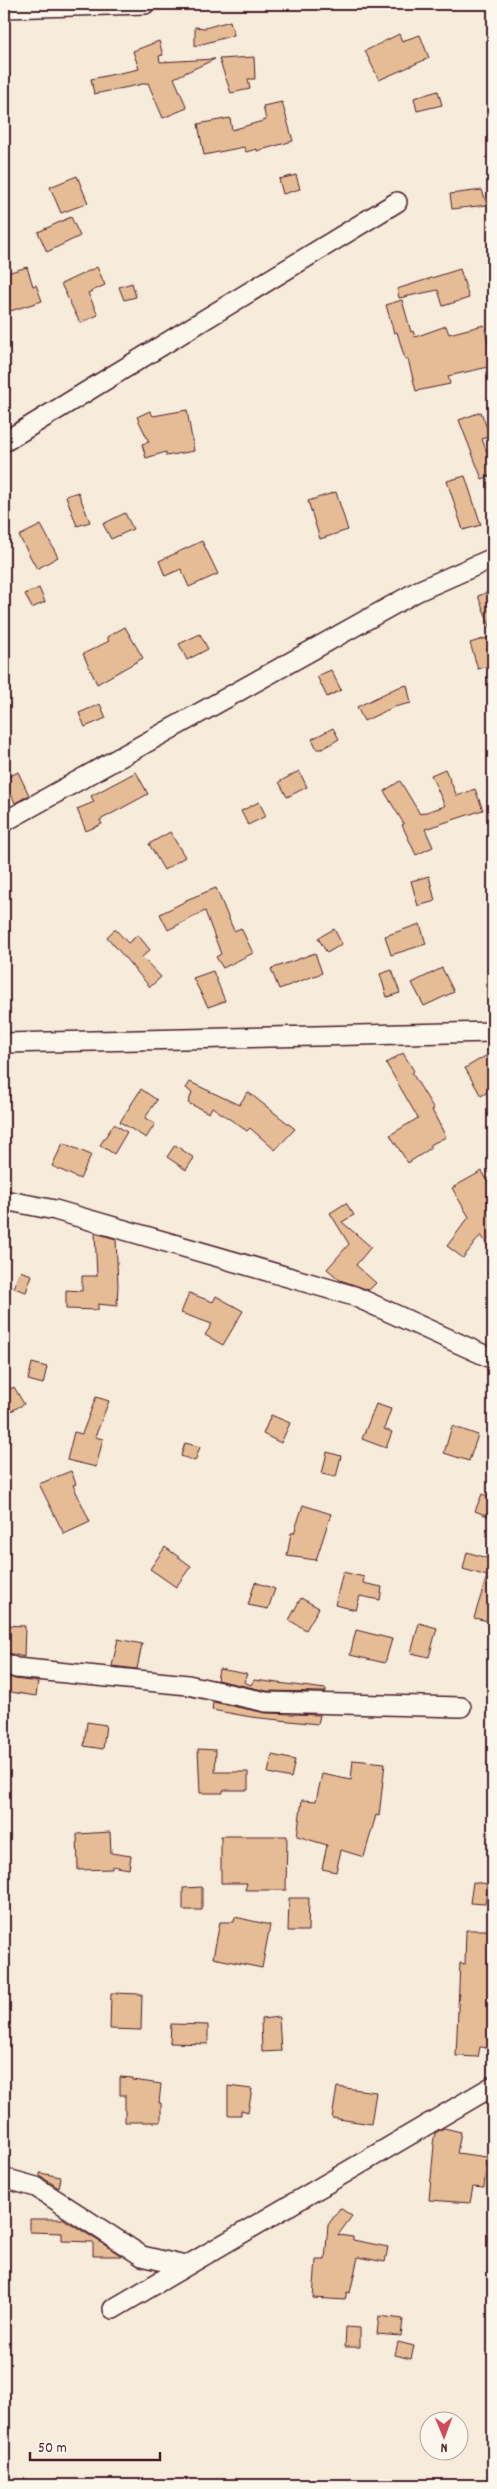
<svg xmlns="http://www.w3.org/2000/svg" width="497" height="2489" font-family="Dekko,sans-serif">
	<rect width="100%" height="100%" fill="#f7ebdb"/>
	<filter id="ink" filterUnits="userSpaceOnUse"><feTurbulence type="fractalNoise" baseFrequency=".02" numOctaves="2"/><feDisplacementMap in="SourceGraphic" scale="10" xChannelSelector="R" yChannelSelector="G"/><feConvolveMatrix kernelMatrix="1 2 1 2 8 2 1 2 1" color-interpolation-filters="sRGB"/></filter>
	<g filter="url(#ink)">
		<g fill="#e6bc96" stroke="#4a1f2b">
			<polygon points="230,21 234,35 195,46 195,27 205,28"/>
			<polygon points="399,34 402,41 420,35 429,58 379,80 365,51"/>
			<polygon points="159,41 163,55 159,56 160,62 215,59 174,78 187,108 163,118 148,83 94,94 91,79 139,69 133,51"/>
			<polygon points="254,57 255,79 248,79 250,89 231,93 219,59"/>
			<polygon points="438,91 442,105 417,111 414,98"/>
			<polygon points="282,102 293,141 257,151 257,149 246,152 244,147 204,155 198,124 230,118 232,130 266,120 263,106"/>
			<polygon points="296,175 300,189 283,194 279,179"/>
			<polygon points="77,176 88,203 61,213 50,187"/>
			<polygon points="482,190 487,205 452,209 450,194"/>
			<polygon points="71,217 80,236 47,252 38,232"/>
			<polygon points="27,267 33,286 36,285 42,301 7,312 4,300 4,274"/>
			<polygon points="97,267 105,285 88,293 98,315 80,323 61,284"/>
			<polygon points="460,269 469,298 443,306 438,290 399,298 397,289"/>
			<polygon points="132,283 136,297 124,300 119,287"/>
			<polygon points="402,300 411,332 413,331 415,337 446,326 449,334 484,325 493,366 448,376 450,384 416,391 408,359 405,359 397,332 394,333 386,305"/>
			<polygon points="187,410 194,451 166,456 166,452 146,458 142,444 149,442 137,417 150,411 153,416"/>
			<polygon points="481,412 490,436 482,439 493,469 493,475 482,479 459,420"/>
			<polygon points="465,476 481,525 463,530 447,481"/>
			<polygon points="78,492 90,522 77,526 66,496"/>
			<polygon points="336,492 348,530 320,539 308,501"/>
			<polygon points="125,513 133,529 111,539 103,524"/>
			<polygon points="41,525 58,557 37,569 19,536"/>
			<polygon points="202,541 218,574 189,587 181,569 165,576 159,561"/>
			<polygon points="39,588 45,602 32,608 25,594"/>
			<polygon points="493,590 493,631 492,631 478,596"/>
			<polygon points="125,627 143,658 97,684 83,654 109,641 107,637"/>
			<polygon points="200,634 208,649 187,660 179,644"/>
			<polygon points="493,636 493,665 478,669 470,643"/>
			<polygon points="331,670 341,690 327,697 317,676"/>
			<polygon points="407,685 411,703 394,707 364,721 357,707 396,688"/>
			<polygon points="100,704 106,718 85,727 79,713"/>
			<polygon points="333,728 339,739 322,749 317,749 312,739"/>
			<polygon points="445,769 457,796 475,789 483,810 425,829 433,847 416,855 402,825 404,824 384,791 400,781 420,814 445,806 431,775"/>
			<polygon points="299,771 307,787 287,797 279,782"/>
			<polygon points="18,772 29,795 15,803 12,796 4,800 4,779"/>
			<polygon points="136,772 148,794 100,820 102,824 86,831 77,809 94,802 91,796"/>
			<polygon points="259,802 266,816 248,825 241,811"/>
			<polygon points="170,832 185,857 164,870 149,844"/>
			<polygon points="429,876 435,901 418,906 411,881"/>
			<polygon points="216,888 234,931 241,928 253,953 223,968 216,957 221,954 205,911 168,930 160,914 186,901 186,900"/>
			<polygon points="420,924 426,944 391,955 385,936"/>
			<polygon points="115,929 128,943 138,935 150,950 142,957 161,977 150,987 107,937"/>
			<polygon points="334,929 342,944 327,953 318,938"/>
			<polygon points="315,953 322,973 279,989 271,969"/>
			<polygon points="442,968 454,992 424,1006 412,983"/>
			<polygon points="392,970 400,993 387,997 380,974"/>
			<polygon points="213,971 225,1001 208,1007 193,978"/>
			<polygon points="403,1053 414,1071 412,1073 434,1109 432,1110 446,1137 430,1145 431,1148 408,1163 390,1135 418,1118 386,1063"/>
			<polygon points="489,1054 493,1062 493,1089 481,1096 465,1068"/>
			<polygon points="190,1082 239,1105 248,1092 295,1129 275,1150 250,1128 247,1131 212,1107 209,1113 188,1103 192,1093 186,1088"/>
			<polygon points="141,1089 157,1100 145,1118 155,1124 146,1138 120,1122"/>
			<polygon points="114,1124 127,1132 114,1154 100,1145"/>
			<polygon points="63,1143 91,1155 80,1179 52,1166"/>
			<polygon points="175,1145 194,1158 186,1170 167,1157"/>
			<polygon points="482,1171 493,1191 493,1255 481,1235 463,1258 447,1246 469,1217 452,1188"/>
			<polygon points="346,1203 354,1215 342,1222 371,1247 356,1265 376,1283 369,1290 340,1280 327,1269 349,1244 330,1213"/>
			<polygon points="95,1233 116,1239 118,1285 117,1306 98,1304 98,1310 66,1309 66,1290 82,1291 82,1276 97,1276"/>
			<polygon points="20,1271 32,1275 26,1292 14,1288"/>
			<polygon points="189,1293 213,1302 216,1296 243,1311 223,1345 205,1335 212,1324 181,1313"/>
			<polygon points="32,1363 47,1367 43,1384 28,1380"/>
			<polygon points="14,1387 24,1404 4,1415 4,1393"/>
			<polygon points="96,1397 109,1401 95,1437 103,1439 96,1467 67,1460 74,1432 82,1434"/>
			<polygon points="376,1404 391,1409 384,1429 392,1432 386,1448 362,1439"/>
			<polygon points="271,1415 290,1423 281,1443 263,1434"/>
			<polygon points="452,1426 478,1435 469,1461 444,1453"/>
			<polygon points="185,1443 200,1447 195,1461 181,1456"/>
			<polygon points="327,1452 341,1456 336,1477 322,1474"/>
			<polygon points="71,1471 76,1484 73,1485 90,1522 64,1534 39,1484"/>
			<polygon points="482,1494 493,1498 493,1518 475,1511"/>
			<polygon points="303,1505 331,1514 316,1560 287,1556 291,1533 294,1533"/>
			<polygon points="165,1547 191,1566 176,1587 150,1569"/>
			<polygon points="467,1552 493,1560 493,1622 474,1618 487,1576 463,1569"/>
			<polygon points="343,1572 364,1577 363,1583 382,1587 380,1600 360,1596 356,1610 335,1605"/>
			<polygon points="255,1582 275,1589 268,1609 248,1605"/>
			<polygon points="301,1598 319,1608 306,1630 289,1620"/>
			<polygon points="419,1623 437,1628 429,1657 411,1653"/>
			<polygon points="4,1625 25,1626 24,1657 4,1652"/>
			<polygon points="356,1630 392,1639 385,1663 350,1655"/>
			<polygon points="118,1639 142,1644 137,1669 112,1666"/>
			<polygon points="219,1669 247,1674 244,1682 251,1685 254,1680 326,1689 326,1692 267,1691 217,1680"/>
			<polygon points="4,1675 15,1679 38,1682 36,1696 4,1691"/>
			<polygon points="213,1702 266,1713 320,1715 318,1724 251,1717 212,1710"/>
			<polygon points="87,1722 106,1725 103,1749 84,1746"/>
			<polygon points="198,1749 216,1750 215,1772 248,1772 248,1790 223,1790 223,1793 200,1793"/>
			<polygon points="272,1755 295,1760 291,1778 268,1773"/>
			<polygon points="353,1760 385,1763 379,1816 376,1815 364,1857 341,1850 336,1872 322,1869 327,1845 297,1836 302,1800 316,1801 322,1774 351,1780"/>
			<polygon points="110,1832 111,1853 131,1856 129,1869 112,1866 112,1869 78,1870 77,1834"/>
			<polygon points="221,1836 287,1836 286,1890 245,1890 247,1883 221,1883"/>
			<polygon points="473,1882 488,1884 485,1904 470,1903"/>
			<polygon points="202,1887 202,1910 183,1910 183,1888"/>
			<polygon points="289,1898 309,1898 308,1931 288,1931"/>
			<polygon points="235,1917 270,1925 262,1968 213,1958 220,1922 234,1922"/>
			<polygon points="466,1930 493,1930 490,1997 493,1997 493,2048 480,2047 478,2057 456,2056 460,1963 465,1964"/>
			<polygon points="111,1993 142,1994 141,2030 110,2029"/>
			<polygon points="279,2017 281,2051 262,2052 261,2019"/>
			<polygon points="171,2024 208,2025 208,2044 170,2043"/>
			<polygon points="120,2077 133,2078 133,2080 161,2084 159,2103 161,2103 161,2122 125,2122 125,2095 120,2095"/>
			<polygon points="228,2086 252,2089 248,2112 241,2110 241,2115 228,2115"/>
			<polygon points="337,2087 376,2092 371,2124 332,2118"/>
			<polygon points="444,2128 461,2132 457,2153 487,2157 484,2188 473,2187 470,2203 429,2200 434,2145 433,2144 435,2133"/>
			<polygon points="40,2173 61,2177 59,2188 40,2176"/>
			<polygon points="340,2208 352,2216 338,2235 353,2237 353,2240 388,2247 385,2262 358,2257 350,2293 347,2292 345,2300 313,2298 316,2260 325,2260 328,2225"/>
			<polygon points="62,2218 122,2256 93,2256 93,2242 62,2241 62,2233 30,2232 30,2219 62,2219"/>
			<polygon points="379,2316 403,2319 401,2336 377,2334"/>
			<polygon points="346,2327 360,2328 360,2347 345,2347"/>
			<polygon points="398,2342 414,2346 411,2359 395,2355"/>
		</g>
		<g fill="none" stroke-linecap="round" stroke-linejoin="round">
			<g stroke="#4a1f2b" stroke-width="22">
				<g id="minor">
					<polyline points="4,8 145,4"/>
					<polyline points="4,442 397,202"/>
					<polyline points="4,822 418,591 493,558"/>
					<polyline points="4,1043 493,1032"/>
					<polyline points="4,1200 55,1210 354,1296 493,1359"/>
					<polyline points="4,1663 16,1668 188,1685 266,1702 461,1707"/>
					<polyline points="4,2178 36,2187 142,2256 185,2266"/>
					<polyline points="113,2309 493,2086"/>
				</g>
			</g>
			<use href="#minor" stroke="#fbf7ec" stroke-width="19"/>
		</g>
	</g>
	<rect width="497" height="2489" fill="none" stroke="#fbf7ec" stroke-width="20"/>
	<rect x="10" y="10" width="477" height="2469" fill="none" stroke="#4a1f2b" stroke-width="2" filter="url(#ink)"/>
	<g transform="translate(444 2436) rotate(179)"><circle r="24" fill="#fbf7ec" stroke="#b4a19f"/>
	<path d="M0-4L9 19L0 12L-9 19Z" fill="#d1495b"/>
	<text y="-8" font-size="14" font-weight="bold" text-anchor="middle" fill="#4a1f2b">N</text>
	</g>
	<path d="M30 2452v8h130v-8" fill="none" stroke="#4a1f2b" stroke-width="2.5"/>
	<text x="38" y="2452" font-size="15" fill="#4a1f2b" stroke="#fbf7ec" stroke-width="4" paint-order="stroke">50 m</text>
</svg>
